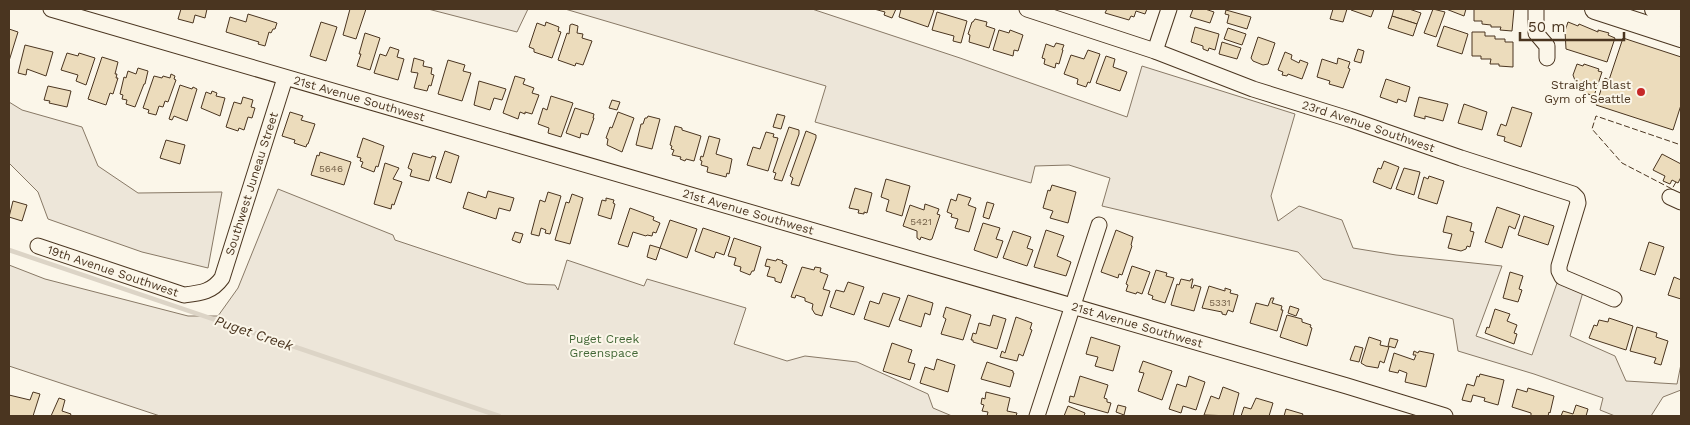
<svg xmlns="http://www.w3.org/2000/svg" width="1690" height="425" font-family="'Work Sans',sans-serif">
	<rect width="100%" height="100%" fill="#fbf6e9"/>
	<g fill="#ede6d9" stroke="#887966">
		<polygon points="428,9 528,9 517,32"/>
		<polygon points="565,9 812,9 960,58 1127,117 1142,66 1295,114 1271,196 1278,221 1299,206 1342,220 1353,248 1396,255 1502,266 1476,336 1532,355 1557,283 1583,292 1570,336 1615,356 1626,381 1677,384 1681,364 1681,390 1663,397 1651,416 1615,416 1600,410 1603,398 1534,374 1458,351 1453,319 1323,279 1298,252 1102,206 1110,178 1069,165 1035,166 1031,183 815,122 826,86"/>
		<polygon points="9,102 22,110 82,127 98,166 138,193 222,192 208,268 142,252 48,219 38,192 9,163"/>
		<polygon points="278,189 393,235 395,240 527,284 555,285 558,290 567,260 644,286 647,279 746,308 734,344 787,361 805,356 857,362 928,394 933,408 952,416 160,416 9,366 9,265 45,279 188,316 218,316 238,288"/>
	</g>
	<g fill="none" stroke-linecap="round" stroke-linejoin="round">
		<polyline stroke="#dcd4c6" stroke-width="4.5" points="9,250 499,416"/>
	</g>
	<g fill="#ecdcbc" stroke="#4a3520">
		<polygon points="181,9 207,9 205,18 195,15 193,23 178,19"/>
		<polygon points="350,9 366,9 356,39 343,35"/>
		<polygon points="874,9 896,9 892,18 884,15 885,12"/>
		<polygon points="901,9 929,9 934,10 928,27 899,17"/>
		<polygon points="1107,9 1147,9 1145,14 1136,11 1134,17 1131,16 1129,20 1105,13"/>
		<polygon points="1193,9 1205,9 1214,12 1210,23 1190,17"/>
		<polygon points="1333,9 1347,9 1343,22 1330,19"/>
		<polygon points="1352,9 1374,9 1371,17 1351,10"/>
		<polygon points="1394,9 1409,9 1421,13 1417,24 1392,16"/>
		<polygon points="1433,9 1445,12 1436,37 1424,33"/>
		<polygon points="1446,9 1466,9 1464,16"/>
		<polygon points="1474,9 1514,9 1512,31 1500,30 1501,27 1491,27 1491,25 1482,24 1482,21 1474,21"/>
		<polygon points="1226,10 1251,17 1247,29 1227,23 1229,15 1225,14"/>
		<polygon points="937,12 967,21 961,43 953,41 954,36 932,30"/>
		<polygon points="248,14 277,23 275,29 273,29 271,33 269,32 265,46 258,44 259,42 226,32 230,17 246,22"/>
		<polygon points="1392,16 1417,24 1413,36 1388,28"/>
		<polygon points="975,19 987,22 986,26 995,29 989,48 969,42 970,35 968,34 972,22 973,22"/>
		<polygon points="321,22 337,27 326,61 310,56"/>
		<polygon points="546,22 559,27 558,31 561,32 552,58 534,52 534,49 529,47 537,23 545,26"/>
		<polygon points="1568,22 1578,26 1579,24 1598,32 1598,30 1609,33 1608,35 1615,38 1607,62 1566,49 1565,31"/>
		<polygon points="572,24 578,26 577,33 583,34 582,38 592,41 583,65 576,63 575,66 558,60 567,33 569,34 570,25"/>
		<polygon points="1444,26 1468,34 1462,54 1437,46"/>
		<polygon points="1195,27 1219,34 1215,50 1209,48 1208,51 1203,49 1203,46 1191,42"/>
		<polygon points="1228,28 1246,34 1242,45 1224,39"/>
		<polygon points="9,29 18,32 9,61"/>
		<polygon points="999,30 1009,33 1010,30 1023,35 1018,51 1014,50 1013,56 993,50"/>
		<polygon points="1472,32 1485,32 1485,36 1495,36 1495,39 1505,39 1505,42 1513,42 1513,67 1499,66 1499,64 1490,64 1491,59 1481,59 1481,56 1472,56"/>
		<polygon points="365,33 380,38 370,70 357,66 361,54 359,54"/>
		<polygon points="1258,37 1275,43 1268,64 1263,65 1253,61 1251,58"/>
		<polygon points="1623,38 1681,57 1681,105 1673,130 1596,105 1605,78 1609,80"/>
		<polygon points="1222,42 1241,48 1237,59 1219,54"/>
		<polygon points="1056,43 1064,45 1062,50 1063,50 1059,64 1056,63 1055,68 1044,64 1045,59 1042,58 1046,44 1054,47"/>
		<polygon points="25,45 53,52 46,76 27,69 26,75 18,73"/>
		<polygon points="390,47 399,50 397,57 404,59 398,80 374,73 380,54 386,56"/>
		<polygon points="1358,49 1364,51 1361,63 1354,61"/>
		<polygon points="1088,50 1100,54 1090,83 1088,82 1086,87 1077,84 1078,79 1064,74 1071,55 1084,59"/>
		<polygon points="1285,52 1292,55 1291,59 1299,63 1300,60 1308,63 1302,79 1288,74 1287,76 1282,75 1283,72 1278,70"/>
		<polygon points="67,53 78,56 79,53 95,58 86,85 76,81 78,75 61,70"/>
		<polygon points="1106,56 1115,59 1113,67 1127,72 1120,91 1096,83"/>
		<polygon points="102,57 118,62 115,74 117,74 116,78 118,78 113,94 110,93 106,105 88,99"/>
		<polygon points="414,58 424,61 423,66 432,68 431,74 434,75 431,86 429,85 427,91 414,88 418,73 411,72"/>
		<polygon points="1338,58 1350,62 1348,68 1350,69 1343,88 1329,84 1330,81 1317,77 1322,59 1337,64"/>
		<polygon points="448,60 465,65 463,71 471,73 462,101 438,94"/>
		<polygon points="1577,64 1583,66 1584,64 1599,69 1598,71 1602,72 1594,96 1579,91 1573,75"/>
		<polygon points="138,68 148,71 145,84 144,84 135,107 126,104 127,100 122,99 123,95 120,94 124,77 126,78 128,71 136,74"/>
		<polygon points="171,74 175,76 174,79 176,80 168,102 165,101 163,107 159,106 156,115 148,113 149,110 143,108 154,76 162,78 163,76 170,78"/>
		<polygon points="515,76 525,79 523,84 534,88 532,93 539,95 532,114 525,112 525,114 520,112 518,119 503,113"/>
		<polygon points="1386,79 1410,87 1406,102 1398,99 1397,103 1380,97"/>
		<polygon points="479,81 506,89 502,100 494,98 490,110 474,105"/>
		<polygon points="180,85 192,89 193,87 197,89 187,121 174,116 172,120 169,119"/>
		<polygon points="48,86 71,91 67,107 49,103 50,101 44,100"/>
		<polygon points="212,91 217,93 216,96 225,98 220,116 201,108 206,92 211,94"/>
		<polygon points="551,96 573,103 561,137 548,133 549,128 538,124 543,108 547,110"/>
		<polygon points="243,97 253,100 251,107 255,108 252,118 248,117 244,130 239,128 238,131 226,127 234,102 241,104"/>
		<polygon points="1419,97 1448,104 1443,121 1425,116 1425,119 1414,116"/>
		<polygon points="612,100 620,102 617,110 609,108"/>
		<polygon points="1464,104 1487,112 1482,130 1458,123"/>
		<polygon points="1512,107 1532,113 1521,147 1504,141 1505,137 1497,135 1501,124 1506,126"/>
		<polygon points="575,108 594,114 593,118 594,118 588,135 581,133 580,138 566,133"/>
		<polygon points="290,112 303,116 301,120 315,124 308,144 307,144 306,147 294,143 295,140 282,136"/>
		<polygon points="618,112 634,118 622,152 607,145 608,139 606,138 610,127 612,128"/>
		<polygon points="777,114 785,116 781,129 773,127"/>
		<polygon points="648,116 660,119 652,149 636,145 641,124 643,124 645,118 647,118"/>
		<polygon points="675,126 682,128 682,130 701,136 694,161 686,159 685,161 680,159 681,157 672,155 674,150 671,149 672,146 670,145"/>
		<polygon points="789,127 799,130 799,134 782,181 774,179 776,173 773,172"/>
		<polygon points="806,131 816,135 816,138 799,186 791,184 793,178 790,176"/>
		<polygon points="766,132 774,134 773,137 778,138 768,171 747,165 753,147 760,149"/>
		<polygon points="709,136 720,139 716,154 732,159 729,174 727,173 726,177 707,172 708,167 701,165 702,161 700,160 701,156 703,157"/>
		<polygon points="363,138 384,146 378,167 376,166 374,172 361,167 363,162 360,161 361,158 357,157"/>
		<polygon points="166,140 185,145 180,164 160,158"/>
		<polygon points="445,151 459,156 451,183 436,178"/>
		<polygon points="320,152 351,162 344,185 311,175 317,155 319,156"/>
		<polygon points="413,153 431,158 432,156 436,157 429,181 410,176 412,170 408,168"/>
		<polygon points="1662,154 1681,164 1681,177 1678,183 1672,180 1670,184 1663,181 1665,176 1653,170"/>
		<polygon points="1384,161 1399,167 1391,189 1373,182 1378,168 1381,169"/>
		<polygon points="385,163 399,168 393,179 402,182 394,205 392,204 391,209 374,204"/>
		<polygon points="1404,168 1420,172 1414,195 1396,189"/>
		<polygon points="1429,176 1444,181 1437,204 1418,198 1424,177 1428,179"/>
		<polygon points="886,179 910,186 902,216 886,211 889,200 881,197"/>
		<polygon points="1052,185 1076,192 1068,223 1050,218 1053,211 1043,208 1048,190 1050,191"/>
		<polygon points="855,188 872,193 867,213 864,212 864,214 858,213 859,210 849,208"/>
		<polygon points="488,191 514,198 510,211 499,208 496,219 463,208 468,192 486,198"/>
		<polygon points="548,192 561,196 550,234 545,233 546,230 541,228 539,236 531,234 540,200 545,202"/>
		<polygon points="572,194 583,198 570,244 555,240 566,202 569,203"/>
		<polygon points="958,194 971,198 968,205 976,208 969,232 955,228 958,219 951,217 952,214 947,212 951,199 956,201"/>
		<polygon points="606,198 614,200 613,203 615,204 611,219 598,215 602,200 606,201"/>
		<polygon points="13,201 27,205 22,221 9,217"/>
		<polygon points="987,202 994,204 989,219 983,217"/>
		<polygon points="925,204 939,209 937,214 940,215 932,239 930,240 921,237 920,240 917,238 917,231 903,226 910,205 924,210"/>
		<polygon points="1497,207 1520,215 1515,229 1509,226 1502,248 1485,242"/>
		<polygon points="630,208 654,217 653,220 660,223 656,233 653,232 652,236 647,235 646,236 633,232 628,247 618,244"/>
		<polygon points="1447,216 1472,223 1470,231 1474,232 1470,247 1467,246 1466,249 1461,251 1448,248 1452,234 1443,232"/>
		<polygon points="1524,216 1554,226 1548,245 1518,235"/>
		<polygon points="670,220 697,229 687,258 660,248"/>
		<polygon points="983,223 1000,228 996,239 1003,241 997,258 974,250"/>
		<polygon points="703,228 730,237 724,255 716,252 714,258 695,251"/>
		<polygon points="1046,230 1064,236 1057,256 1071,262 1066,276 1034,267"/>
		<polygon points="1116,230 1133,237 1131,245 1132,246 1122,275 1119,274 1118,278 1101,272"/>
		<polygon points="1013,231 1031,237 1027,248 1033,250 1027,266 1003,258"/>
		<polygon points="515,232 523,234 520,243 512,240"/>
		<polygon points="734,238 761,247 754,271 752,271 750,275 740,271 741,267 734,265 736,258 728,256"/>
		<polygon points="1649,242 1664,247 1655,275 1640,270"/>
		<polygon points="650,245 660,248 656,260 647,257"/>
		<polygon points="767,259 776,261 777,259 783,261 782,263 787,265 781,283 775,281 775,278 767,276 770,267 765,266"/>
		<polygon points="1132,266 1150,272 1142,294 1137,292 1136,294 1126,291 1128,285 1126,284"/>
		<polygon points="802,267 814,270 815,267 821,268 820,272 828,275 823,289 830,291 822,316 815,314 812,309 813,304 805,301 805,298 796,295 795,298 791,297"/>
		<polygon points="1156,270 1167,273 1166,276 1174,278 1165,303 1152,299 1153,296 1148,294"/>
		<polygon points="1510,272 1523,276 1519,289 1522,290 1518,302 1503,298"/>
		<polygon points="1674,277 1681,280 1681,299 1668,295"/>
		<polygon points="1181,279 1190,281 1191,279 1193,279 1191,288 1193,288 1194,285 1201,287 1194,311 1171,305 1177,284 1179,285"/>
		<polygon points="848,282 864,287 854,315 830,307 836,290 844,292"/>
		<polygon points="1209,286 1225,291 1225,288 1231,290 1230,293 1238,295 1233,312 1228,310 1226,315 1222,314 1222,312 1202,308"/>
		<polygon points="883,293 900,298 889,327 864,319 870,301 879,304"/>
		<polygon points="908,295 933,303 930,315 925,313 921,327 899,320"/>
		<polygon points="1271,298 1274,298 1272,303 1282,306 1281,310 1283,310 1277,331 1250,323 1256,303 1268,306"/>
		<polygon points="1290,306 1299,309 1296,316 1288,313"/>
		<polygon points="946,307 971,315 963,340 941,334 946,319 943,317"/>
		<polygon points="1495,309 1510,314 1507,321 1517,325 1514,333 1517,334 1514,344 1485,333 1487,327 1489,328"/>
		<polygon points="993,315 1006,319 997,349 973,342 973,340 971,340 973,333 976,334 979,323 990,326"/>
		<polygon points="1287,315 1302,319 1302,322 1311,325 1310,327 1312,328 1307,346 1280,337"/>
		<polygon points="1016,317 1032,323 1030,329 1032,330 1023,356 1019,354 1017,361 1000,357 1002,351 1005,353"/>
		<polygon points="1609,318 1633,326 1626,350 1589,338 1594,325 1597,326 1599,320 1608,322"/>
		<polygon points="1637,327 1657,333 1656,337 1668,341 1661,365 1654,363 1656,358 1630,351"/>
		<polygon points="1091,337 1120,346 1113,371 1095,366 1098,357 1086,354"/>
		<polygon points="1369,337 1381,341 1380,345 1389,347 1384,363 1380,361 1378,368 1366,366 1361,363"/>
		<polygon points="1390,338 1398,340 1395,348 1388,346"/>
		<polygon points="892,343 912,350 908,362 915,364 910,380 883,371"/>
		<polygon points="1355,346 1363,348 1359,362 1350,360"/>
		<polygon points="1414,351 1418,353 1419,351 1434,354 1426,387 1405,382 1407,373 1399,370 1398,373 1389,371 1394,353 1414,360 1416,355 1413,355"/>
		<polygon points="937,359 955,365 948,392 920,383 925,367 934,370"/>
		<polygon points="1143,361 1172,371 1162,400 1138,391 1144,373 1139,372"/>
		<polygon points="987,362 1013,371 1013,373 1014,373 1010,387 981,379"/>
		<polygon points="1480,374 1504,380 1498,405 1484,401 1485,398 1473,395 1471,402 1462,400 1467,384 1474,386 1477,376 1479,377"/>
		<polygon points="1080,376 1108,385 1104,398 1107,399 1107,402 1111,403 1108,413 1069,402 1070,396 1074,397"/>
		<polygon points="1189,376 1205,382 1196,410 1183,406 1181,413 1169,409 1177,384 1186,387"/>
		<polygon points="1223,387 1239,393 1233,416 1204,415 1211,396 1219,399"/>
		<polygon points="1528,388 1554,396 1550,413 1549,412 1548,416 1531,416 1531,413 1512,407 1517,389 1527,392"/>
		<polygon points="33,392 40,394 33,416 9,416 9,395 30,400"/>
		<polygon points="986,392 1010,398 1007,411 1017,413 1016,416 987,416 988,412 982,411 984,405 981,404 982,398 985,399"/>
		<polygon points="59,398 65,400 62,411 71,414 70,416 72,416 51,416"/>
		<polygon points="1256,398 1273,403 1269,416 1241,416 1244,407 1251,409"/>
		<polygon points="1118,405 1126,407 1124,415 1116,412"/>
		<polygon points="1576,405 1588,409 1586,416 1561,416 1563,411 1573,414"/>
		<polygon points="1068,406 1085,413 1084,416 1064,416"/>
		<polygon points="1286,409 1303,414 1302,416 1284,416"/>
	</g>
	<g fill="none" stroke-linecap="round" stroke-linejoin="round">
		<g stroke="#4a3520" stroke-width="17">
			<g id="minor">
				<path id="s1" d="M51,9L1347,386L1445,416"/>
				<path id="s2" d="M1027,9L1155,51L1253,89L1349,119L1461,158L1573,194L1577,198L1578,203L1559,266V271L1562,277L1614,299"/>
				<polyline points="1536,9 1536,33 1547,46 1547,58"/>
				<polyline points="1155,51 1169,9"/>
				<polyline points="1670,197 1681,202"/>
				<path id="s3" d="M38,246L184,295C201,293 212,292 222,278L285,78"/>
				<polyline points="1037,416 1099,225"/>
			</g>
		</g>
		<g stroke="#4a3520" stroke-width="22">
			<g id="major">
				<polyline points="1595,9 1681,37"/>
				<polyline points="1655,9 1681,17"/>
			</g>
		</g>
		<use href="#minor" stroke="#fbf6e9" stroke-width="15"/>
		<use href="#major" stroke="#fbf6e9" stroke-width="20"/>
		<polyline stroke="#4a3520" stroke-width="1" stroke-dasharray="6 2.5" stroke-linecap="butt" points="1676,182 1672,189 1622,163 1592,129 1596,116 1681,145"/>
	</g>
	<circle fill="#c62828" stroke="#fbf6e9" stroke-width="2" cx="1641" cy="92" r="5"/>
	<g text-anchor="middle" dominant-baseline="central" stroke-width="4" stroke-linejoin="round" paint-order="stroke">
		<g font-size="10" fill="#725f47">
			<text x="331" y="168">5646</text>
			<text x="921" y="221">5421</text>
			<text x="1220" y="302">5331</text>
		</g>
		<g font-size="12" fill="#4a3520" stroke="#fbf6e9" text-anchor="end">
			<text x="1631" y="85">Straight Blast<tspan x="1631" dy="14">Gym of Seattle</tspan></text>
		</g>
		<g font-size="12" fill="#4a3520" stroke="#fbf6e9">
			<text stroke="none"><textPath href="#s1" startOffset="321">21st Avenue Southwest</textPath></text>
			<text stroke="none"><textPath href="#s2" startOffset="361">23rd Avenue Southwest</textPath></text>
			<text stroke="none"><textPath href="#s3" startOffset="296">Southwest Juneau Street</textPath></text>
			<text stroke="none"><textPath href="#s1" startOffset="726">21st Avenue Southwest</textPath></text>
			<text stroke="none"><textPath href="#s3" startOffset="79">19th Avenue Southwest</textPath></text>
			<text stroke="none"><textPath href="#s1" startOffset="1131">21st Avenue Southwest</textPath></text>
		</g>
		<g font-size="12" fill="#436837" stroke="#fbf6e9">
			<text x="604" y="339">Puget Creek<tspan x="604" dy="14">Greenspace</tspan></text>
		</g>
		<g font-size="14" font-style="italic" fill="#4a3520" stroke="#fbf6e9">
			<text transform="translate(254 333) rotate(19)">Puget Creek</text>
		</g>
	</g>
	<rect width="1690" height="425" fill="none" stroke="#4a3520" stroke-width="20"/>
	<path d="M1520 32v8h104v-8" fill="none" stroke="#4a3520" stroke-width="2.5"/>
	<text x="1528" y="32" font-size="15" fill="#4a3520" stroke="#fbf6e9" stroke-width="4" paint-order="stroke">50 m</text>
</svg>
